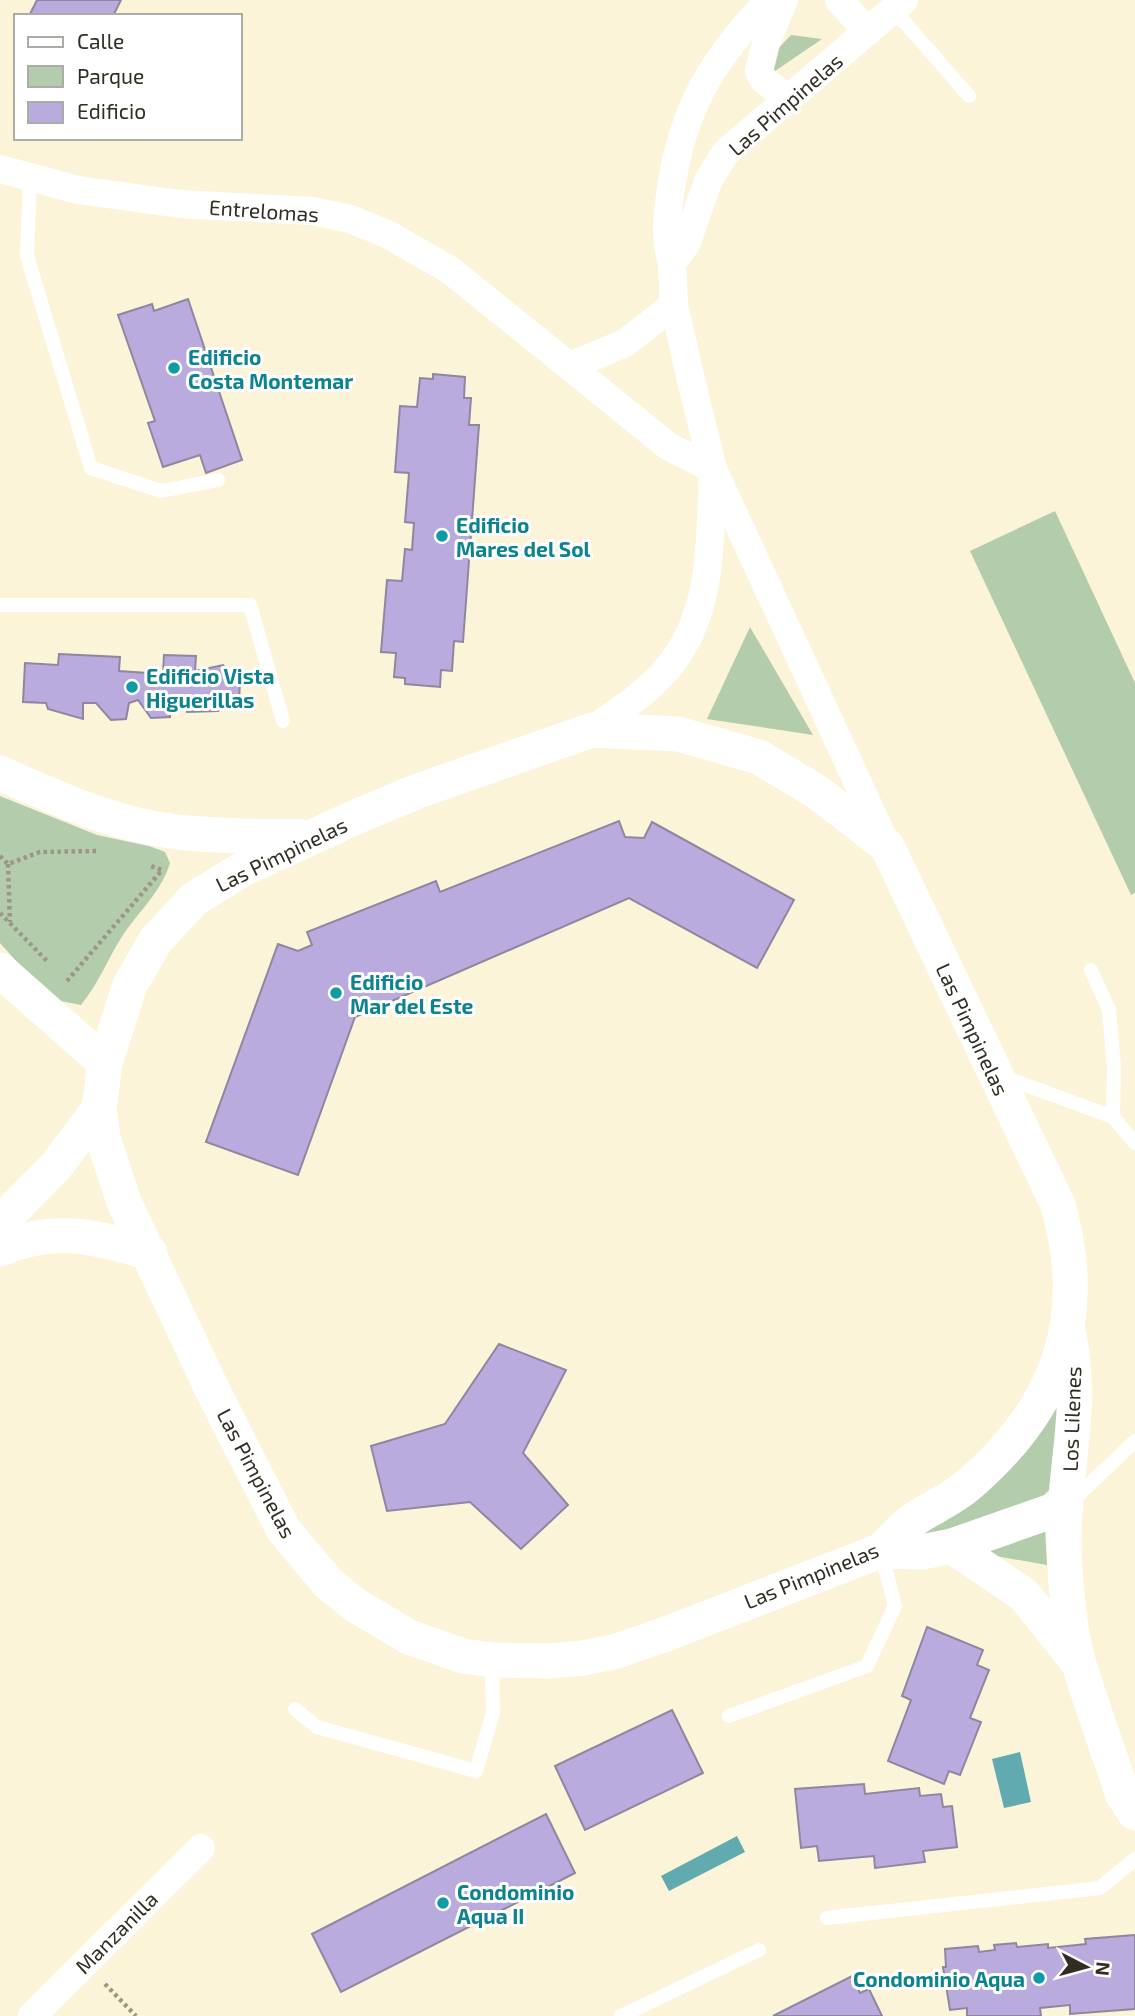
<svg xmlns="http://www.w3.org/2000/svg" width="1135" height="2016" font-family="'Exo 2',sans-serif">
	<rect width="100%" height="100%" fill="#fcf4d9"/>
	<g fill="#b3ccac">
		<polygon points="791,35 822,39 775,71 770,70 769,58"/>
		<polygon points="1055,511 1135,683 1135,893 1131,895 970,551"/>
		<polygon points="750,627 813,735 707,719"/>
		<path d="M0,796L97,835L149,846L165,852L170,863C161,892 140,910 123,935C108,958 99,983 81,1005L50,999L0,943Z"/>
		<polygon points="1066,1362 1055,1484 1040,1499 924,1537 921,1528"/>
		<polygon points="1045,1529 1047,1565 979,1553"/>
	</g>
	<g fill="#61aaaf">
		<polygon points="1020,1752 1031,1802 1004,1808 992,1759"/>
		<polygon points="737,1836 745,1852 669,1891 661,1876"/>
	</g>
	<g fill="#b9abde" stroke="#8d879f" stroke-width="2">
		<polygon points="37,0 121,0 113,16 29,16"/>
		<polygon points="188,299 242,460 206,473 200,455 163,467 148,423 155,421 118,315 152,304 154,311"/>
		<polygon points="433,374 465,377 464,398 471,398 469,425 479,425 463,642 454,641 452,671 441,670 440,687 405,684 405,678 394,677 396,653 381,652 387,580 402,581 405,549 412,550 414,523 405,522 409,473 395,472 400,406 417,407 420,378 433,379"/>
		<polygon points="59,654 120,657 119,671 163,674 164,655 196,656 195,671 223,665 233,678 240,678 239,706 224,705 218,711 187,712 187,697 169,697 170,717 151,718 138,700 129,703 126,719 111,720 96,703 83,703 83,719 48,709 46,703 23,702 25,663 58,665"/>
		<polygon points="619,821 625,837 644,838 652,822 794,900 757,968 629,898 355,1017 298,1175 206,1142 278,944 298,951 312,945 307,932 436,881 440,892"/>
		<polygon points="499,1344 566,1370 523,1453 568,1505 521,1549 470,1502 387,1511 371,1446 445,1424"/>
		<polygon points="927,1627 983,1650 977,1665 989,1670 970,1718 981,1722 960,1775 949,1771 944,1784 888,1761 911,1700 902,1696"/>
		<polygon points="672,1710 703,1773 585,1830 555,1766"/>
		<polygon points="864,1784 865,1794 919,1788 920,1796 941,1794 943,1807 952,1806 957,1847 923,1851 925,1862 875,1868 874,1856 819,1861 817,1846 801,1848 795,1789"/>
		<polygon points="546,1814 575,1873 341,1992 312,1934"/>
		<polygon points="1135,1935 1135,2009 1070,2014 1070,2005 1040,2008 1041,2016 967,2016 967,2008 950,2010 943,1967 946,1967 945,1949 978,1946 979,1952 995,1950 994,1945 1016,1943 1017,1947 1048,1944 1048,1948 1086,1944 1085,1939"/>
		<polygon points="852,1976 860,1993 869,1989 882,2016 773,2016"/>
	</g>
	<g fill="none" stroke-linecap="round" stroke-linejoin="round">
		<g stroke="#9c9683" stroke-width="4.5" stroke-dasharray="3.5 3.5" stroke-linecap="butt">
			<polyline points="0,856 8,864 40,852 96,851"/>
			<polyline points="8,864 10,922"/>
			<polyline points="0,913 49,963"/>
			<polyline points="67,981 162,870 151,866"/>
			<polyline points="105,1984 136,2016"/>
		</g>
		<g stroke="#fff" stroke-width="14">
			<polyline points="893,9 969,96"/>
			<polyline points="30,178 27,256 91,468 161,491 218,480"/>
			<polyline points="0,605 250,605 283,721"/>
			<polyline points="1091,970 1109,1010 1114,1066 1113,1117"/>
			<polyline points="1001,1076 1113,1117 1135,1143"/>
			<polyline points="1072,1501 1135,1441"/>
			<polyline points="295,1709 317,1727 476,1771 493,1713 492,1660"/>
			<polyline points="729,1716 867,1666 895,1606 881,1552"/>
			<polyline points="827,1918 1100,1888 1135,1859"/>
			<polyline points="621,2016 759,1950"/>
		</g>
		<g stroke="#fff" stroke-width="28">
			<polyline points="784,0 766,43 759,71 764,80 788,99"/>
			<polyline points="839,0 868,32"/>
			<polyline points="0,169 78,190 180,204 313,211 350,219 387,234 450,270 668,446 713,469"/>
			<path d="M672,263C664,238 667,215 671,188C683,107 713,59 769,0"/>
			<polyline points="570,366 625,343 674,305"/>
			<path d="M592,730C618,711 646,694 667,669C714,614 709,543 713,475"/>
			<polyline points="887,846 713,469 691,380 674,305 672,263 686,244 709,179 726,152 904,0"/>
			<polyline points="32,2016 201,1848"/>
		</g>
		<g stroke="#fff" stroke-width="35">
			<path d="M592,730L678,734L759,757L817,792L887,846L1058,1205C1091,1322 1057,1410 966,1487C950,1500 933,1507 916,1518C903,1527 892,1540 880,1551L666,1634L614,1652L583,1658L551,1661L492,1660L463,1656L409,1637L355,1605L328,1583L283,1529L212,1389L124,1202L103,1138L99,1109L105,1063L130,985L156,940L194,899L241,870L358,816L418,791Z"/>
			<path d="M0,773C50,795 103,820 157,829C205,837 255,836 303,837"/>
			<polyline points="0,970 105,1063"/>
			<polyline points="0,1223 56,1166 99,1109"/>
			<path d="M0,1249C55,1226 95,1236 150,1253"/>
			<path d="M1069,1336C1084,1413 1063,1469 1064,1543C1065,1582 1068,1626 1079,1664C1092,1708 1109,1752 1123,1795L1135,1813"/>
			<polyline points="952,1546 1024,1595 1077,1661"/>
			<polyline points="880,1551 922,1552 952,1546 1066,1506"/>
		</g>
	</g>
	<g fill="#0f9aa8" stroke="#fff" stroke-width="2.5">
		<circle cx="174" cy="368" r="7"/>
		<circle cx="442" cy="536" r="7"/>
		<circle cx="132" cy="687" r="7"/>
		<circle cx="336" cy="993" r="7"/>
		<circle cx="443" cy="1903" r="7"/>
		<circle cx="1039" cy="1978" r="7"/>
	</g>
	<g text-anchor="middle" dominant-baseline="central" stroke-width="6" stroke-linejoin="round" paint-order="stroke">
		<g font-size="21" fill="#302d22" stroke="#fff">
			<text transform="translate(785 104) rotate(-41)">Las Pimpinelas</text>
			<text transform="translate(264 210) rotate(4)">Entrelomas</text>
			<text transform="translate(281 854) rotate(-26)">Las Pimpinelas</text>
			<text transform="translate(973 1029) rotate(65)">Las Pimpinelas</text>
			<text transform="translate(1071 1419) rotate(-88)">Los Lilenes</text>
			<text transform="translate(257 1473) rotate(62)">Las Pimpinelas</text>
			<text transform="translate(811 1575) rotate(-22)">Las Pimpinelas</text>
			<text transform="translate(116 1932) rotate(-45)">Manzanilla</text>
		</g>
		<g font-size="21" font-weight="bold" fill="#0d838f" stroke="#fff" text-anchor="start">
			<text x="188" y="356">Edificio<tspan x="188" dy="24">Costa Montemar</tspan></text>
			<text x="456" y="524">Edificio<tspan x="456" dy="24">Mares del Sol</tspan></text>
			<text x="146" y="675">Edificio Vista<tspan x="146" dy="24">Higuerillas</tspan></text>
			<text x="350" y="981">Edificio<tspan x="350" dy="24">Mar del Este</tspan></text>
			<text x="457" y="1891">Condominio<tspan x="457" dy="24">Aqua II</tspan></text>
			<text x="1025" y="1978" text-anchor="end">Condominio Aqua</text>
		</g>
	</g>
	<rect x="14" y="14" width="228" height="126" fill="#ffffff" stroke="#acaba7" stroke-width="2"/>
	<rect x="28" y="37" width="35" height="10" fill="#ffffff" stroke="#acaba7" stroke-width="2"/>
	<text x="77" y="49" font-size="21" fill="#302d22">Calle</text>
	<rect x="28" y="66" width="35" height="21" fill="#b3ccac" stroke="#acaba7" stroke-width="2"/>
	<text x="77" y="84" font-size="21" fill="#302d22">Parque</text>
	<rect x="28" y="102" width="35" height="21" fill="#b9abde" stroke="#acaba7" stroke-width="2"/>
	<text x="77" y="119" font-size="21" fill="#302d22">Edificio</text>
	<g transform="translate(1086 1967) rotate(96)" stroke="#ffffff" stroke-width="5" paint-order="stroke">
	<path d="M0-5L12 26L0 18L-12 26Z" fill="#302d22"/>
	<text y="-10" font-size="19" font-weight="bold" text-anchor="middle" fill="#302d22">N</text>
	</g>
</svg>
